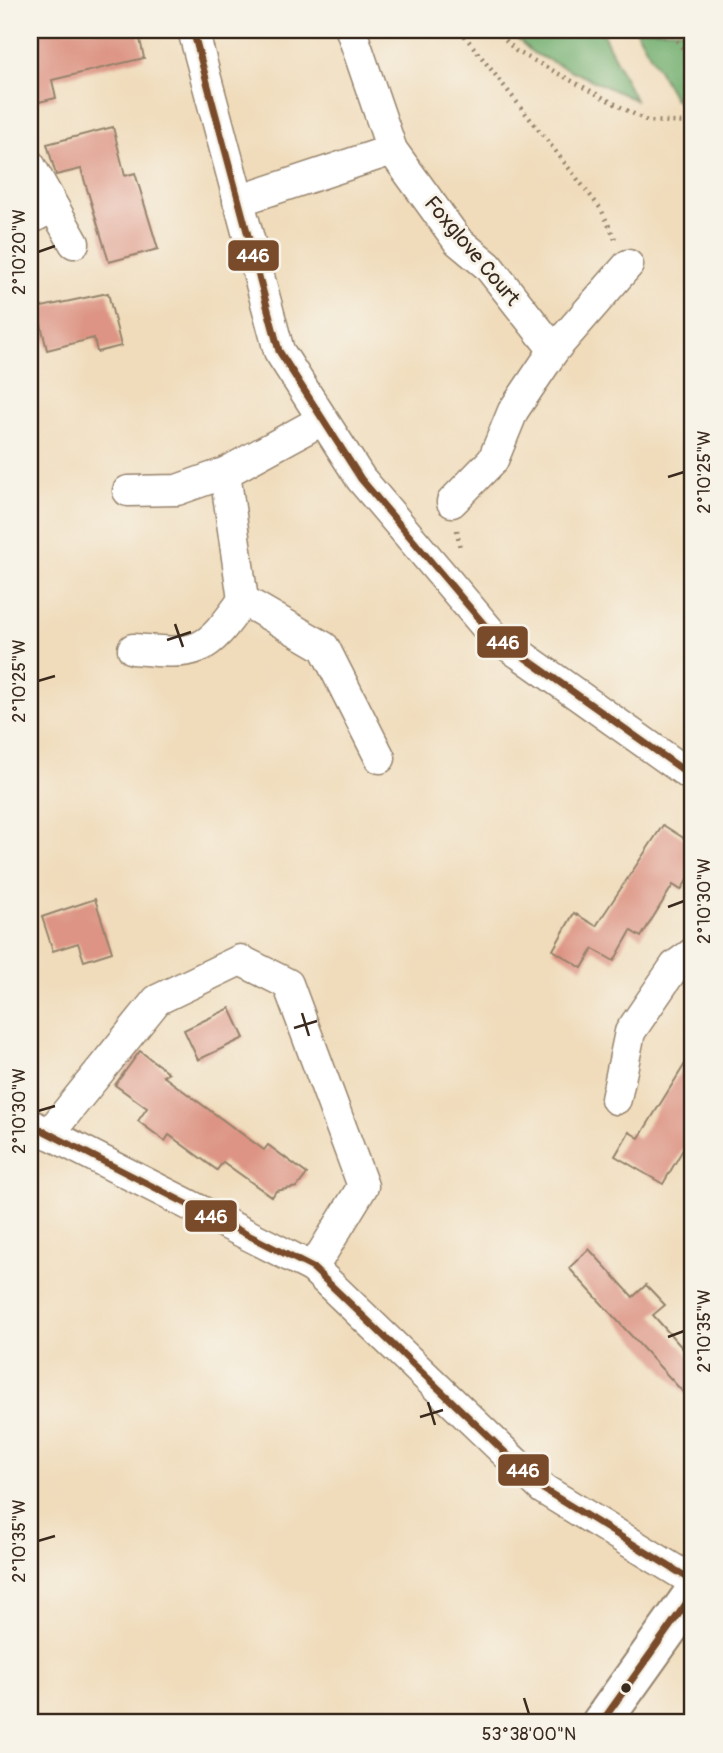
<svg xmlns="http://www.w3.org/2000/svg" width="723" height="1753" font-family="Pangolin,sans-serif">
	<rect width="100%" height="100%" fill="#f7f3e8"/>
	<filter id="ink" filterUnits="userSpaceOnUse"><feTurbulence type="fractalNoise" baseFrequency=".0143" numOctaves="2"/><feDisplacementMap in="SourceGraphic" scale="14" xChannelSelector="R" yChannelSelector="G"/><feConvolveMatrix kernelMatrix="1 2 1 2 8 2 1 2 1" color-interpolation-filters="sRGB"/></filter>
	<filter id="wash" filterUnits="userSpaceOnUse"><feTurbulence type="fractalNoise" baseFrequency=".00686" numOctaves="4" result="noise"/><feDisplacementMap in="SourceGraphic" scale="28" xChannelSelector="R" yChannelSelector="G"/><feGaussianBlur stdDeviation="1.57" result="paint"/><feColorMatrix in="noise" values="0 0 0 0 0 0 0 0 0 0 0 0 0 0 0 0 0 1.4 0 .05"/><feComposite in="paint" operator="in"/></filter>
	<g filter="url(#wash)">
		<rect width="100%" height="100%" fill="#f0dcbb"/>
		<g fill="#72af6f" stroke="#566c46" stroke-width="2">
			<polygon points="508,30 601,30 635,100 533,53"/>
			<polygon points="636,30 693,30 693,116 674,98"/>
		</g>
		<g id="blocks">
			<g fill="#dd9484">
				<polygon points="30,30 138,30 144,58 52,80 56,98 30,104"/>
				<polygon points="113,127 125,176 135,173 158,249 109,262 81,169 56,175 47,144"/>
				<polygon points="108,293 121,346 97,352 94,338 47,350 37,308"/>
				<polygon points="663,825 693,844 693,870 681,890 673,885 641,937 631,931 614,961 593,949 582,968 553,950 574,913 596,926"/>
				<polygon points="95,899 112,952 84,961 78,943 53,951 42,917"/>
				<polygon points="230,1008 244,1038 198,1060 184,1030"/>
				<polygon points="140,1051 169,1073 163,1076 264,1150 268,1145 307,1174 297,1187 276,1191 272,1197 223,1162 217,1170 169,1135 165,1141 138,1121 147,1108 115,1085"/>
				<polygon points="693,1051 693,1132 663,1184 615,1156 629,1132 639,1138"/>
				<polygon points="589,1249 633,1297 646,1285 665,1305 653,1315 693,1360 693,1403 569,1268"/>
			</g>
		</g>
	</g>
	<g filter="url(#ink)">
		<use href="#blocks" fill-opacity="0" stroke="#96836c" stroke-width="2"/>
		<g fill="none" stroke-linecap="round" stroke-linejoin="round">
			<g stroke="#96836c" stroke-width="33">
				<g id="street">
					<polyline points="193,30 279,351 361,479 493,635 693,777"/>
					<polyline points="351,30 392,150 458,241 488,266 554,350"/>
					<polyline points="30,165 74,243"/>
					<polyline points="238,201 392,150"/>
					<polyline points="30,219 53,207"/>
					<polyline points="322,420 225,473 243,600 324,647 380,758"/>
					<polyline points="128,491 177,490 225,473"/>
					<polyline points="452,502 493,460 513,411 554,350 628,265"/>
					<path d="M133,649C199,655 205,654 243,600"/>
					<polyline points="616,1099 630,1032 675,966 693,953"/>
					<polyline points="30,1124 313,1268 543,1489 693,1581"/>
					<polyline points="49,1134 157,1000 240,960 288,984 363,1186 313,1268"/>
				</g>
			</g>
			<g stroke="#96836c" stroke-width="42">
				<polyline id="secondary" points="601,1723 693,1594"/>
			</g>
			<g stroke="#96836c" stroke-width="4.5" stroke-dasharray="2 5" stroke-linecap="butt">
				<polyline points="460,30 601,209 615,239"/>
				<polyline points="496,30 516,51 647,121 693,123"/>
				<polyline points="668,30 693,62"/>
				<polyline points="457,530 460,549"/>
			</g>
			<use href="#street" stroke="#fff" stroke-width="30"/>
			<use href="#secondary" stroke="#fff" stroke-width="38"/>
			<g stroke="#f7f3e8" stroke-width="12">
				<g id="bus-1">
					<polyline points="193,30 279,351 361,479 493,635 693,777"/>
					<polyline points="30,1124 313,1268 543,1489 693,1581"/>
					<polyline points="601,1723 693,1594"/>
				</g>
			</g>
			<use href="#bus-1" stroke="#7a4b2a" stroke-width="7"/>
		</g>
	</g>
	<path fill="none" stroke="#3b2a1e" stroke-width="2.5" d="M38,252L55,246M668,477L684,472M175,624L183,647M167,640L191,632M38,681L55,676M668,907L684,901M302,1013L309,1036M294,1028L317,1021M38,1111L55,1106M668,1337L684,1331M428,1402L435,1425M420,1417L443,1410M38,1541L55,1536M524,1698L529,1714"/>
	<circle fill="#3b2a1e" stroke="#f7f3e8" stroke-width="2.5" cx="626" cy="1688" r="6"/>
	<g text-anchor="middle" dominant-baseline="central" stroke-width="6" stroke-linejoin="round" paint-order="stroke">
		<g font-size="21" fill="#3b2a1e" stroke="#f7f3e8">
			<text transform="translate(472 251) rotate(50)">Foxglove Court</text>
		</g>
	</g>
	<g stroke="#f7f3e8" stroke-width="2.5">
		<rect x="227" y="239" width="53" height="33" rx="7" fill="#7a4b2a"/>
		<rect x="476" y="625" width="53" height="34" rx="7" fill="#7a4b2a"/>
		<rect x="184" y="1199" width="54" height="34" rx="7" fill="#7a4b2a"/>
		<rect x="497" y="1453" width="53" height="34" rx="7" fill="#7a4b2a"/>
	</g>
	<g font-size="19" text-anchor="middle" font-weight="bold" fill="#fff">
		<text x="253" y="262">446</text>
		<text x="503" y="649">446</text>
		<text x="211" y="1223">446</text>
		<text x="523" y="1477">446</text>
	</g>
	<rect width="723" height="1753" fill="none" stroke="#f7f3e8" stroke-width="77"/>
	<rect x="38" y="38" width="646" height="1676" fill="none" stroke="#3b2a1e" stroke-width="2.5"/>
	<g font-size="18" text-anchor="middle" fill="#3b2a1e">
		<text transform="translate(19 252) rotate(-90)" y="6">2°10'20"W</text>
		<text transform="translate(704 472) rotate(-90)" y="6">2°10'25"W</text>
		<text transform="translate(19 681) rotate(-90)" y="6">2°10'25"W</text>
		<text transform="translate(704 901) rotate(-90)" y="6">2°10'30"W</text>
		<text transform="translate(19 1111) rotate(-90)" y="6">2°10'30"W</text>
		<text transform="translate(704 1331) rotate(-90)" y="6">2°10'35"W</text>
		<text transform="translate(19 1541) rotate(-90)" y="6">2°10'35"W</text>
		<text x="529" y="1740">53°38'00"N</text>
	</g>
</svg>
